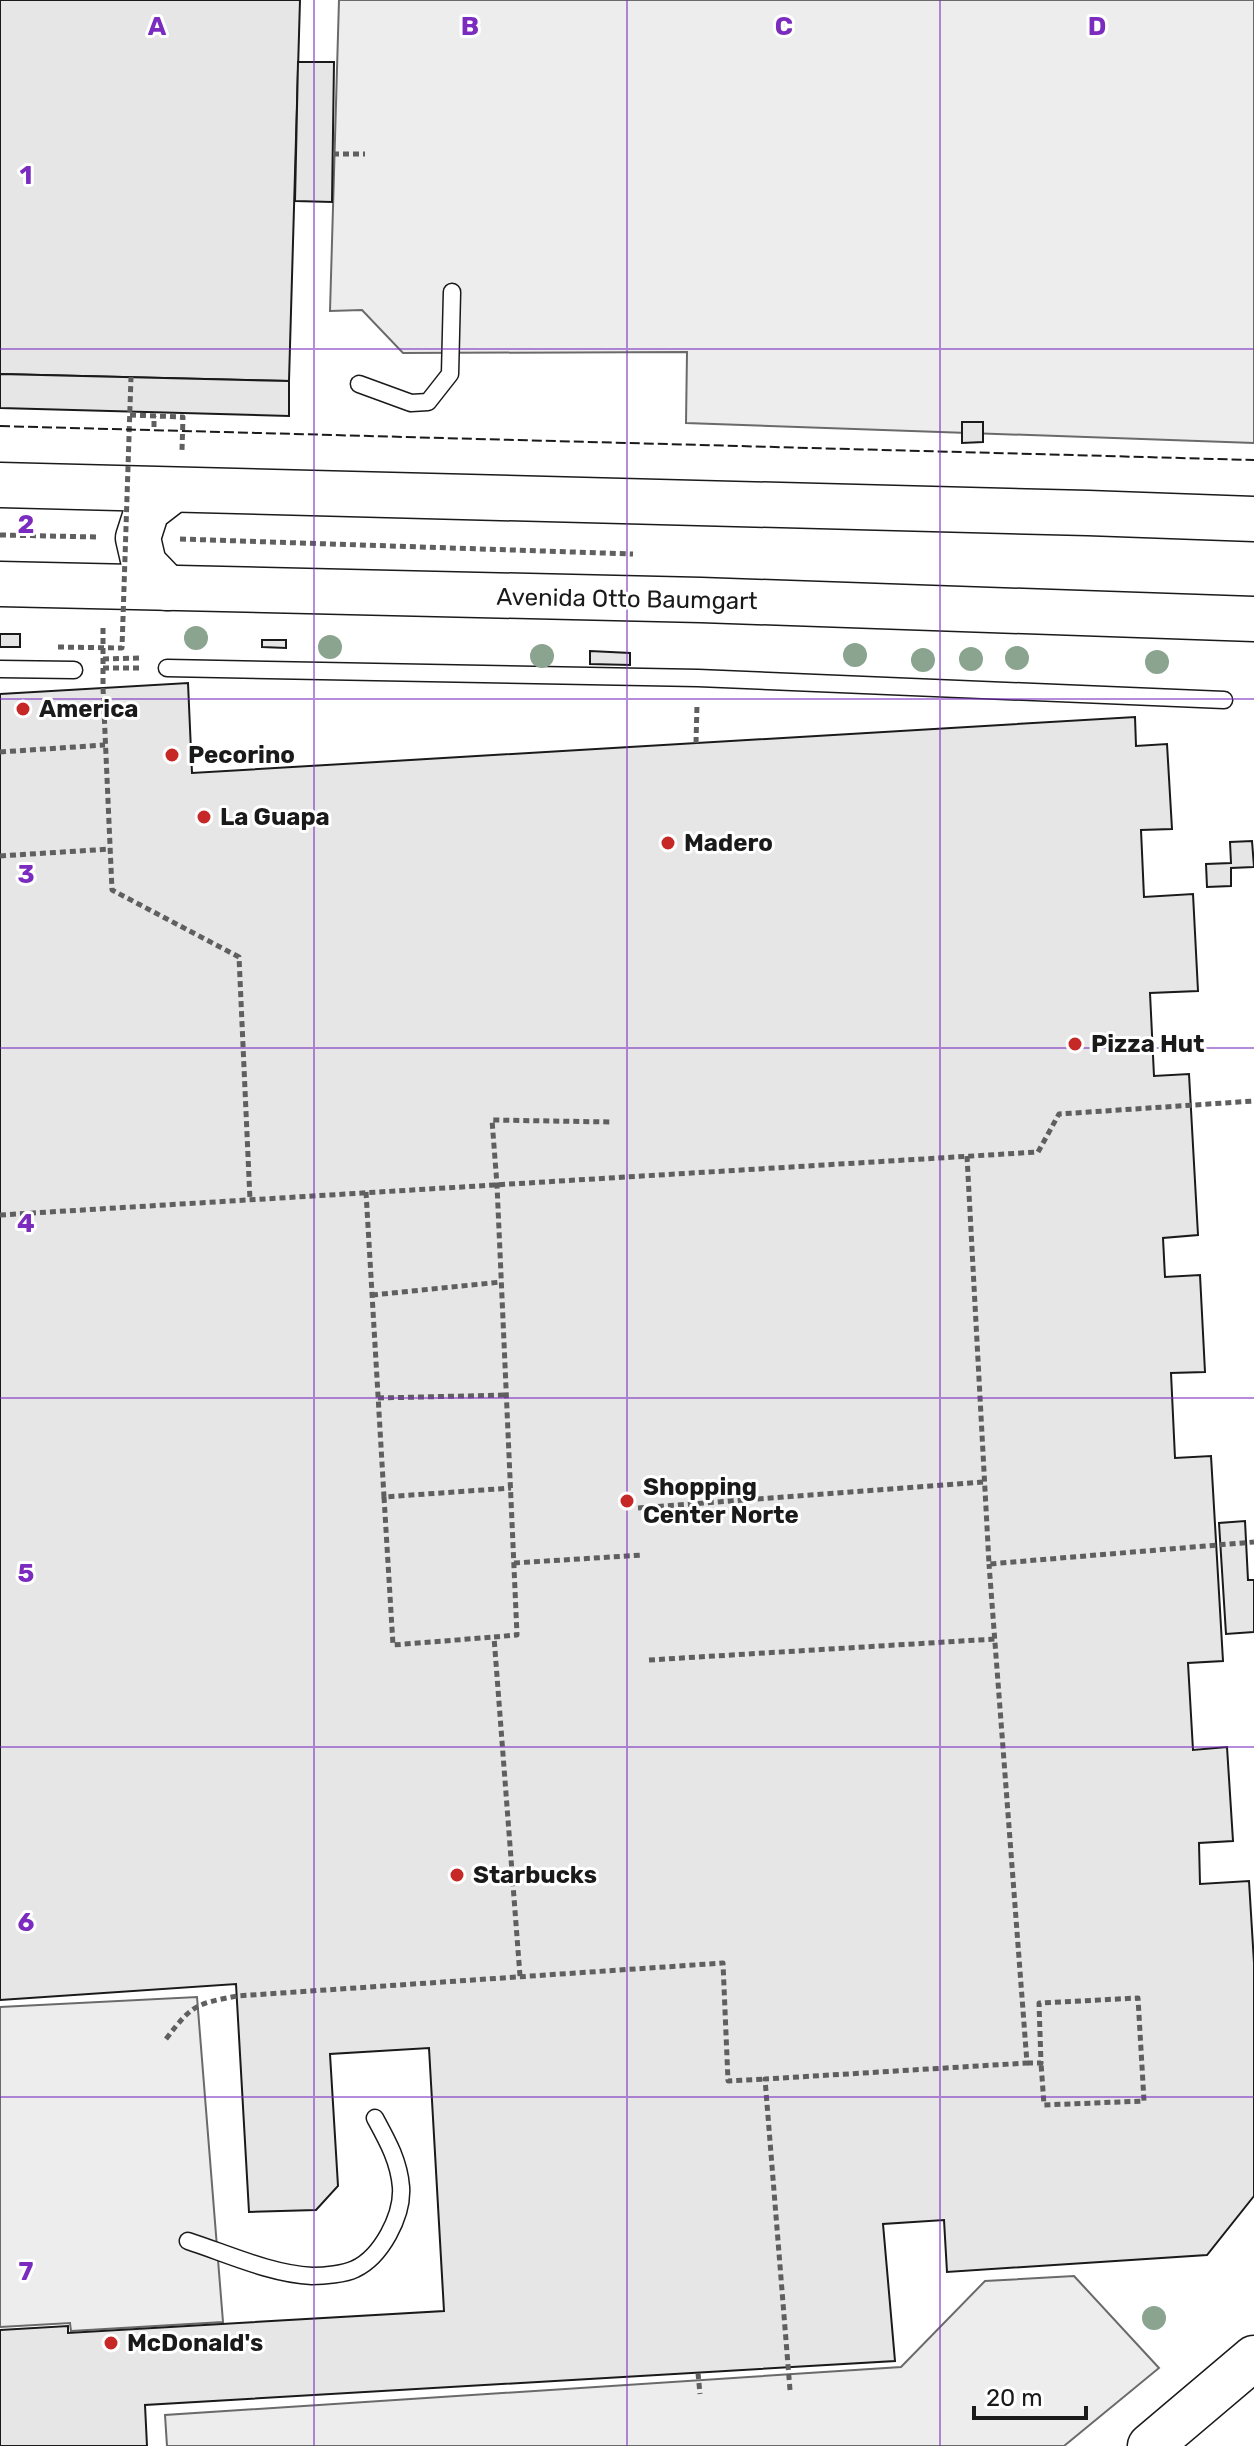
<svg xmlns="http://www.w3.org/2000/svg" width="1254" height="2446" font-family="Rubik,sans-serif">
	<rect width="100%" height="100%" fill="#fff"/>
	<g fill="#ededed" stroke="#6a6a6a" stroke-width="2">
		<polygon points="339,0 1254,0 1254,443 686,423 687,352 403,353 362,310 330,311"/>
		<polygon points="197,1997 223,2322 71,2331 70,2323 0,2327 0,2007"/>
		<polygon points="1074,2276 1159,2368 1064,2446 167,2446 165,2415 901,2367 985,2281"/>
	</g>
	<g fill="#e6e6e6" stroke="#1a1a1a" stroke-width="2">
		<polygon points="0,0 300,0 289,381 0,374"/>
		<polygon points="298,62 334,62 332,202 295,201"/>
		<polygon points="0,374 289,381 289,416 0,408"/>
		<polygon points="962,422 983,422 983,442 962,443"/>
		<rect x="0" y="634" width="20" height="13"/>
		<polygon points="262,640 286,640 286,648 262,647"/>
		<polygon points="590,651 630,653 630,665 590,664"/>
		<polygon points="188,683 192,773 1135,717 1136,746 1167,744 1172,829 1141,830 1144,897 1193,894 1198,991 1150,993 1154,1076 1189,1074 1198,1235 1163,1238 1165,1277 1200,1275 1205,1372 1171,1373 1175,1458 1211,1456 1223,1661 1188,1663 1193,1750 1227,1747 1233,1841 1199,1843 1200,1884 1249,1881 1254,1963 1254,2196 1207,2255 947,2272 944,2220 883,2224 895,2361 145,2405 147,2446 0,2446 0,2330 68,2326 68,2333 444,2311 429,2048 330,2054 338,2186 316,2210 249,2212 236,1984 0,2000 0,694"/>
		<polygon points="1252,841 1254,867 1231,868 1231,886 1207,887 1206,864 1231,863 1230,842"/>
		<polygon points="1245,1521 1248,1580 1254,1580 1254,1632 1226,1634 1219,1523"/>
	</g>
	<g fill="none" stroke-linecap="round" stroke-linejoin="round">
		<g stroke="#1a1a1a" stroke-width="19">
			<g id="lane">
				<polyline points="359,384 411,403 428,402 450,374 452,292"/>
				<polyline points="167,668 698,678 1224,700"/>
				<polyline points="0,669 74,670"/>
				<path d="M188,2241C228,2254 271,2274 312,2276C324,2276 345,2274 355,2269C381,2257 403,2216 401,2187C399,2161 387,2140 375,2118"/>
			</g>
		</g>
		<g stroke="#1a1a1a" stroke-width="47">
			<g id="secondary">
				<polyline points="0,485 1088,513 1254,519"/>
				<polyline points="0,584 701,600 1254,619"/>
				<polyline points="167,588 144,564 138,538 147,510 173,490"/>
				<polyline points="1150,2446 1254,2358"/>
			</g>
		</g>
		<g stroke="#5f5f5f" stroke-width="5" stroke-dasharray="6 4" stroke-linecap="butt">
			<polyline points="333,154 365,154"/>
			<polyline points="130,415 183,417 182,450 180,450"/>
			<polyline points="154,427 154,416"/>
			<polyline points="0,535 98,537"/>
			<polyline points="180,539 633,554"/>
			<polyline points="103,628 103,688 112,890 239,957 250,1200"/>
			<polyline points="103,659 142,658"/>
			<polyline points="103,668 141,668"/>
			<polyline points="696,743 697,705"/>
			<polyline points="0,752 105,745"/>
			<polyline points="0,856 110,849"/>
			<polyline points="967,1156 989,1564 1254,1542"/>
			<polyline points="366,1192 384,1497 511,1488"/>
			<polyline points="0,1215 1038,1152 1059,1114 1254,1101"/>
			<polyline points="372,1295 501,1282"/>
			<polyline points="378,1398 506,1395"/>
			<polyline points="384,1497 393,1645 494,1637"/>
			<polyline points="638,1508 984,1482"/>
			<polyline points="514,1563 642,1555"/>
			<polyline points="649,1660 995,1639"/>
			<polyline points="520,1976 494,1637 517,1635 497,1185 492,1120 611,1122"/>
			<path d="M166,2039C192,2005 195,2004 237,1996L723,1963L728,2081L765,2079"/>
			<polyline points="1027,2063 1041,2063 1039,2003 1138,1998 1144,2101 1044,2105 1041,2063"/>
			<polyline points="698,2373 700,2394"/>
			<polyline points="790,2390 765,2079 1027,2063 989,1564"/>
		</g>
		<use href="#lane" stroke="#fff" stroke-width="16"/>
		<use href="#secondary" stroke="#fff" stroke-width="44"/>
		<polyline stroke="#5f5f5f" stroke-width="5" stroke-dasharray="6 4" stroke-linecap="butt" points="58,647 122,648 131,377"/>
		<polyline stroke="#1a1a1a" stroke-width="2" stroke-dasharray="10 4" stroke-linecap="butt" points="0,426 1254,460"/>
	</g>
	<g fill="#8aa48f">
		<circle cx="196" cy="638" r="12"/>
		<circle cx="330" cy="647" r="12"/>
		<circle cx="855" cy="655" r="12"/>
		<circle cx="542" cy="656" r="12"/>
		<circle cx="1017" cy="658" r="12"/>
		<circle cx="971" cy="659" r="12"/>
		<circle cx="923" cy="660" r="12"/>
		<circle cx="1157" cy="662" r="12"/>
		<circle cx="1154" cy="2318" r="12"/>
	</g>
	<path fill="none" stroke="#7b2cbf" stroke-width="2" stroke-opacity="0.55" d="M314,0V2446M627,0V2446M940,0V2446M0,349H1254M0,699H1254M0,1048H1254M0,1398H1254M0,1747H1254M0,2097H1254"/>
	<g fill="#c62828" stroke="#fff" stroke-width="3">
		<circle cx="23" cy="709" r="8"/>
		<circle cx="172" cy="755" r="8"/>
		<circle cx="204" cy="817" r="8"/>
		<circle cx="668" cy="843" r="8"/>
		<circle cx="1075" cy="1044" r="8"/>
		<circle cx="627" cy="1501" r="8"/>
		<circle cx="457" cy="1875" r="8"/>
		<circle cx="111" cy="2343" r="8"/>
	</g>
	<g text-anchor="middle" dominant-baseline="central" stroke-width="6" stroke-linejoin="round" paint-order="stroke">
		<g font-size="24" fill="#1a1a1a" stroke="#fff">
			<text transform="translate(627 599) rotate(1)">Avenida Otto Baumgart</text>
		</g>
		<g font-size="24" font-weight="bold" fill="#1a1a1a" stroke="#fff" text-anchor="start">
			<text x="39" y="709">America</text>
			<text x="188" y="755">Pecorino</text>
			<text x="220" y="817">La Guapa</text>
			<text x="684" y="843">Madero</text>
			<text x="1091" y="1044">Pizza Hut</text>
			<text x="643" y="1487">Shopping<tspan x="643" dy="28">Center Norte</tspan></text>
			<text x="473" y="1875">Starbucks</text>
			<text x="127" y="2343">McDonald's</text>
		</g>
	</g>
	<g font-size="26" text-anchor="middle" font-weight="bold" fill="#7b2cbf" stroke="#fff" stroke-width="6" stroke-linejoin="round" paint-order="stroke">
		<text x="157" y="35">A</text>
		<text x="470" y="35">B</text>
		<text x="784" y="35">C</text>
		<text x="1097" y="35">D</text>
		<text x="26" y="184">1</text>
		<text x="26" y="533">2</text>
		<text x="26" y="883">3</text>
		<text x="26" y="1232">4</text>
		<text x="26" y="1582">5</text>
		<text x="26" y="1931">6</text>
		<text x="26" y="2280">7</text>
	</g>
	<path d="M974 2406v12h112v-12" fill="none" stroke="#1a1a1a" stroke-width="4"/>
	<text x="986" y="2406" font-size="24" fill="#1a1a1a" stroke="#ffffff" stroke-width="6" paint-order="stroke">20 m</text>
</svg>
